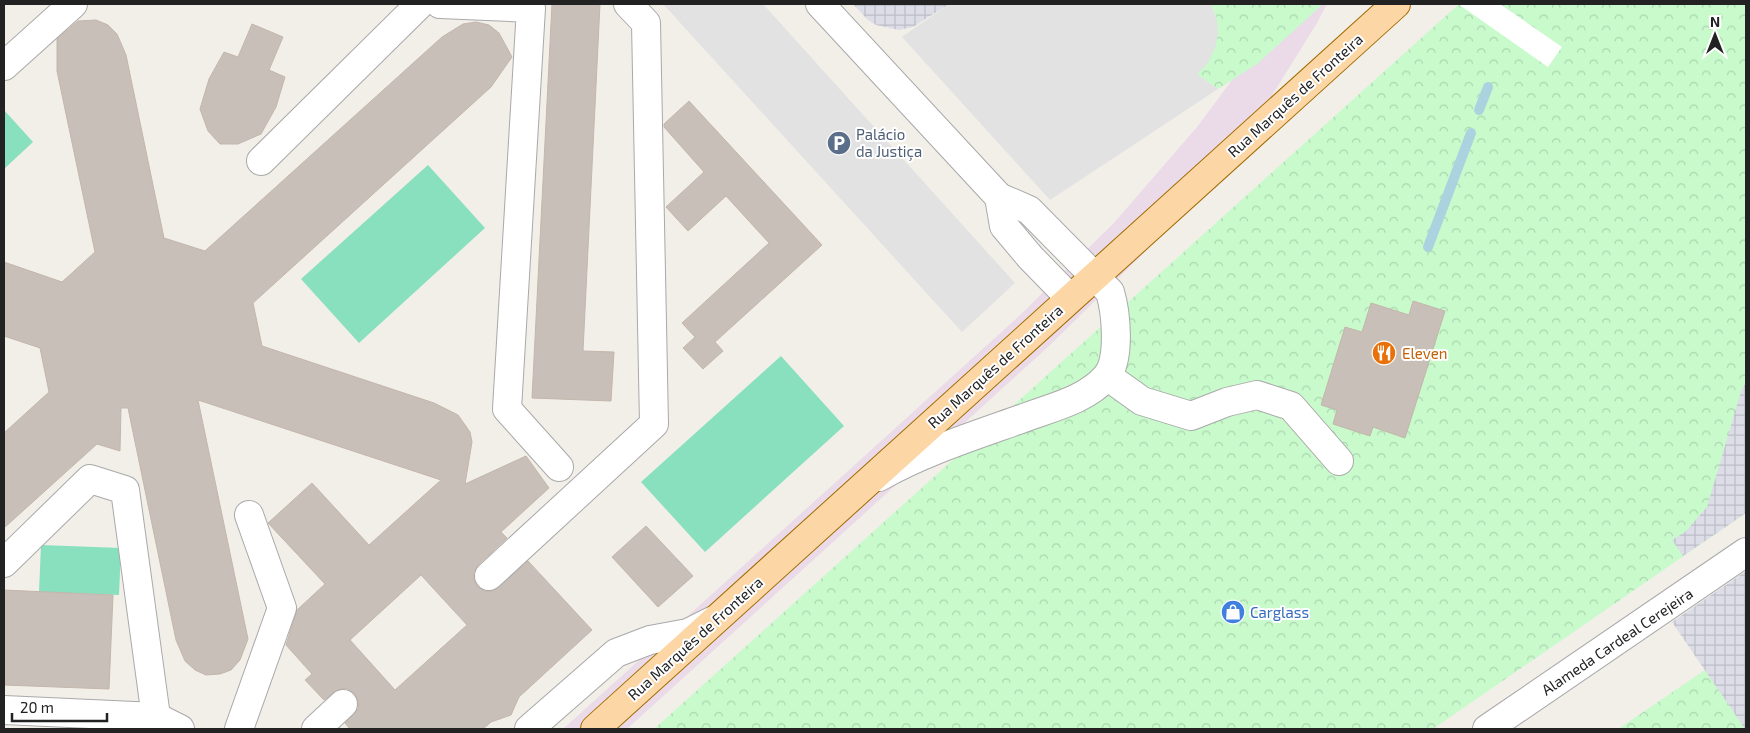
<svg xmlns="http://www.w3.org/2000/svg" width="1750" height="733" font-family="'Exo 2',sans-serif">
	<defs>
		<pattern id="park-crowns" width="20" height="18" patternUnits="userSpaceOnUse" patternTransform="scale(1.25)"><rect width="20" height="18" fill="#c8facc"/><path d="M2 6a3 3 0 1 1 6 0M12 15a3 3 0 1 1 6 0" fill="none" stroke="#acd6af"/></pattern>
		<pattern id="plaza-grid" width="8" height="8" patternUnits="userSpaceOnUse" patternTransform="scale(1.25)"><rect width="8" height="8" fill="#dddde8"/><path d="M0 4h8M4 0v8" fill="none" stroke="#bdbdc7"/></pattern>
	</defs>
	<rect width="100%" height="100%" fill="#f2efe9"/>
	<polygon fill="#ebdbe8" points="1279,4 1327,4 1317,23 1264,108 1186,207 1144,253 1048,347 627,729 563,729 1019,316 1113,224 1197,127 1229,84"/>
	<g fill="url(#park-crowns)">
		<path d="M1211,4H1323L1257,64L1218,89L1197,74C1216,55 1224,29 1211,4Z"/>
		<polygon points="1459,4 1746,4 1746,513 1433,729 654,729"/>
		<polygon points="1705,670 1746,729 1618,729"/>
	</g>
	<g fill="#88e0be">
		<polygon points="4,110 33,142 4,169"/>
		<polygon points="428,165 485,228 359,343 301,279"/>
		<polygon points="781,356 844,426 705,552 641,482"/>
		<polygon points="41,545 121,548 119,595 39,592"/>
	</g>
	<g fill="#e2e2e2">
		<polygon points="663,4 763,4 1015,283 962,332"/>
		<polygon points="949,4 1211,4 1217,20 1218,33 1215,48 1208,63 1197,74 1218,89 1050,200 902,37"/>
	</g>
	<g fill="url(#plaza-grid)">
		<polygon points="853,4 949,4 913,27 899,30 876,25 868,20"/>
		<polygon points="1746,383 1746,513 1683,556 1672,540 1685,532 1707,507 1742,388"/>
		<polygon points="1746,571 1746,729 1745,729 1672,622"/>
	</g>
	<polygon fill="#fff" points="1458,4 1500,4 1562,47 1548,67"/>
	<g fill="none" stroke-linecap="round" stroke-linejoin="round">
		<g stroke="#aad3df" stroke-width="10">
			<polyline points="1479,110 1488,87"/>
			<polyline points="1428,247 1471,133"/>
		</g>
	</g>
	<g fill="#c7bfb8" stroke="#c4b6ab" fill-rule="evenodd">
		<polygon points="552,4 600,4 583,351 614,352 611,401 532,398"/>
		<path d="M96,20L108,25L117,34L126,55L164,238L205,251L442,37L463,24L476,22L489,25L499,33L512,57L491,87L253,303L262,346L434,403L458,415L470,432L472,442L465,484L526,456L549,488L501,532L507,538L478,565L474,572V580L477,586L484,591H493L528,561L592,630L519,697L511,715L491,722L483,729H350L345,723L358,709V701L355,694L348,689H340L324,700L305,680L312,674L286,645L297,610L325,584L268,523L312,483L369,545L441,480L198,400L248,639L240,660L231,670L220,674L206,675L195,670L185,661L176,640L128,408H121L120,451L97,444L4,528V433L49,392L40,348L4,336V262L62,282L95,252L57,71V39L78,21ZM421,575L467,625L395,690L350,640Z"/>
		<polygon points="252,24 283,37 269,70 285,77 276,107 261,134 238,144 220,144 208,131 200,109 209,79 224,52 238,57"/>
		<polygon points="689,101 822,245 715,342 723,351 703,369 683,348 695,337 682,323 769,243 726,196 688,231 666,207 704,172 664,127 664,124"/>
		<polygon points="1413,301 1445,311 1405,438 1373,427 1370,436 1333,424 1337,410 1321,405 1345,327 1362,332 1371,303 1409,315"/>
		<polygon points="646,526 693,576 658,607 612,557"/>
		<polygon points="4,590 113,595 109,689 4,685"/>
	</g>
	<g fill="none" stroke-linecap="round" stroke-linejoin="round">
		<g stroke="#a9a9a9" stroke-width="30">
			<g id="minor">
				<polyline points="440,4 531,8 507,409 559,467"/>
				<path d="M820,4L999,197L1029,210L1110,292C1116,312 1121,360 1106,377C1085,401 1049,408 1021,419C973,436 923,452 879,477"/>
				<polyline points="4,66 73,4"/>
				<polyline points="261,161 420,4"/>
				<polyline points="999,197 1004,226 1030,257 1070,298"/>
				<polyline points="1107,376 1142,401 1191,416 1227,402 1257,395 1291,406 1339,461"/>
				<polyline points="4,563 90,479 125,490 156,717"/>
				<polyline points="489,576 654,424 646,23 628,4"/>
				<polyline points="4,710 156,717 180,729"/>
				<polyline points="239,729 282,608 249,515"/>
				<polyline points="316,729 343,704"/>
				<polyline points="529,729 616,653 650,640 688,633 714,620"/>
				<polyline points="1487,729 1746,552"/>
			</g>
		</g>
		<g stroke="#a06b00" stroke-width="30">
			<polyline id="major" points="595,729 1396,4"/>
		</g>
		<use href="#minor" stroke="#fff" stroke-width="28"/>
		<use href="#major" stroke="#fcd6a4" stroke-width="28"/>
	</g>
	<defs>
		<g id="parking-disc" transform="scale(1.25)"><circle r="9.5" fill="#5c6f8a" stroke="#fff"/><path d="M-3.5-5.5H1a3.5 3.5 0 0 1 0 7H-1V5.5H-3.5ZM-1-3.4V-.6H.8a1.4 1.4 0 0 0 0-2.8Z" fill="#fff"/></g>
		<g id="restaurant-disc" transform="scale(1.25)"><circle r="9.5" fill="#e8710a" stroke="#fff"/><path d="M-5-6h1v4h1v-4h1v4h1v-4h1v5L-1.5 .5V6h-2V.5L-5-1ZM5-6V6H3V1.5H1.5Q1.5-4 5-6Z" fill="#fff"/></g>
		<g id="shop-disc" transform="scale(1.25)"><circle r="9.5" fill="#3f7fe0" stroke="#fff"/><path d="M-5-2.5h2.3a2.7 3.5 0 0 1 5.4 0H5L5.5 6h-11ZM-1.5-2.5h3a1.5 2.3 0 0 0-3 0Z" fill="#fff"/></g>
	</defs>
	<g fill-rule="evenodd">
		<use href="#parking-disc" x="839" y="143"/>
		<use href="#restaurant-disc" x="1384" y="353"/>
		<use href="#shop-disc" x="1233" y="612"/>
	</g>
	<g text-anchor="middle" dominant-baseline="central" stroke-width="4" stroke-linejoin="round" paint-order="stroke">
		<g font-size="15" fill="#222" stroke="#fff">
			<text transform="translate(1295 95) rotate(-42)">Rua Marquês de Fronteira</text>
			<text transform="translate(995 366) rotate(-42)">Rua Marquês de Fronteira</text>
			<text transform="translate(695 638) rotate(-42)">Rua Marquês de Fronteira</text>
			<text transform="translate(1617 641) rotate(-34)">Alameda Cardeal Cerejeira</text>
		</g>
		<g font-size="15" fill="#4e5e75" stroke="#fff" text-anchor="start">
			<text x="856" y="134">Palácio<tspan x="856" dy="17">da Justiça</tspan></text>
		</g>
		<g font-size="15" fill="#c56008" stroke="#fff" text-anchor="start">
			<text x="1402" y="353">Eleven</text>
		</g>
		<g font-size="15" fill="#366cbe" stroke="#fff" text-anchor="start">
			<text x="1250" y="612">Carglass</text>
		</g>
	</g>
	<rect width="1750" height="733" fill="none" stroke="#222222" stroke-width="10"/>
	<g transform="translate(1715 35)" stroke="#ffffff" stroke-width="4" paint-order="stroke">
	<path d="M0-4L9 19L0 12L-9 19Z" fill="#222222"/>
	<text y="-8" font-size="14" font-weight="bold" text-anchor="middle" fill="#222222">N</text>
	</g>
	<path d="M12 713v8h95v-8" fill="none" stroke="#222222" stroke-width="2.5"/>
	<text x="20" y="713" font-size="15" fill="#222222" stroke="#ffffff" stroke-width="4" paint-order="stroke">20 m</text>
</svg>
